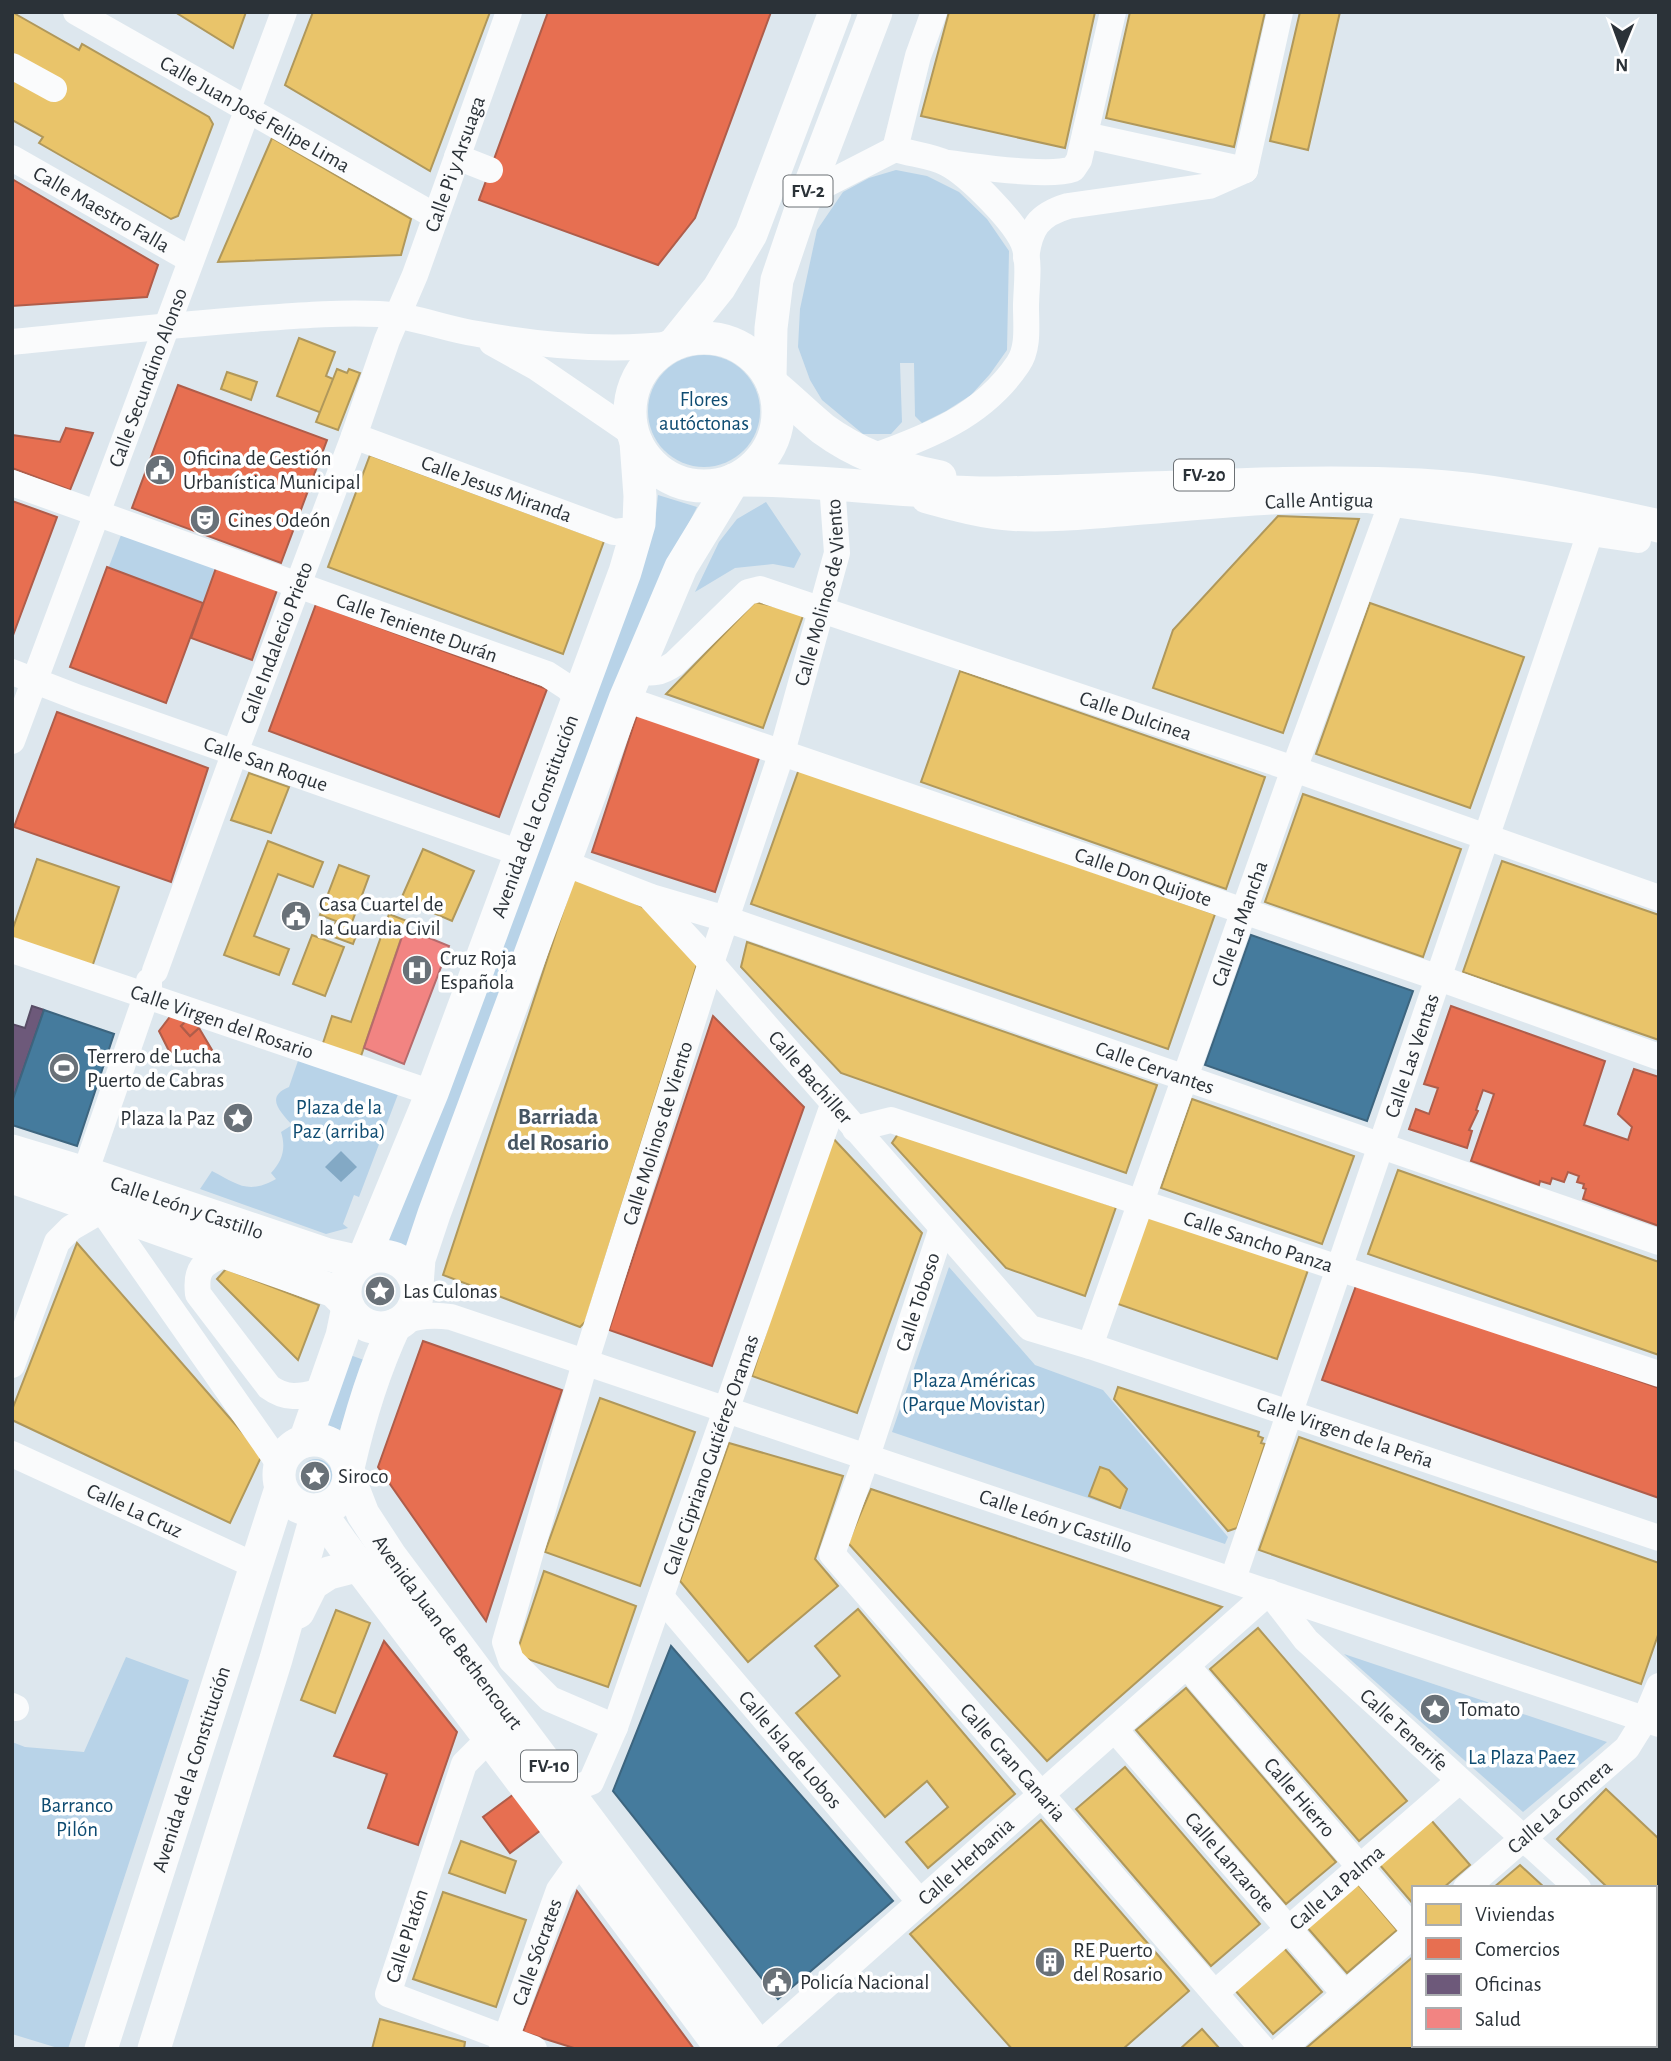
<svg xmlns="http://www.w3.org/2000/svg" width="1671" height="2061" font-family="'Alegreya Sans',sans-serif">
	<rect width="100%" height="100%" fill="#dde7ee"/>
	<g fill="#b8d3e8">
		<polygon points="896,170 927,176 959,192 987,219 1009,251 1007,350 990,374 971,395 946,411 922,423 915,416 914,363 900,363 902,422 891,434 863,434 822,400 810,380 798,347 800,309 817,230 843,192 869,178"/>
		<circle cx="704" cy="411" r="56"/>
		<polygon points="658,495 697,507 684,533 409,1249 385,1241 655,523"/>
		<polygon points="766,502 801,554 794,568 773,564 735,568 695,592 719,542 737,519"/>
		<polygon points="121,535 216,568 203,603 108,569"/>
		<path d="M300,1055L400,1089L359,1197L354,1195L343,1224L348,1228L326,1234L200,1189L212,1171C237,1184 248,1195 276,1179L271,1173C283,1160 286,1148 281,1132L292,1125C281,1112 264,1097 289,1087Z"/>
		<polygon points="949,1267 1035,1365 1103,1390 1228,1537 1225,1544 892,1432"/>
		<circle cx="381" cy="1292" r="12"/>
		<polygon points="350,1355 364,1360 340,1430 326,1425"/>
		<circle cx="316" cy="1475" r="16"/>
		<polygon points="1344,1654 1607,1742 1523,1812"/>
		<polygon points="126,1657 189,1680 68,2049 61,2049 12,2034 12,1742 25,1747 84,1752"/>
	</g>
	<polygon fill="#83a9c5" points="341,1151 357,1167 341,1182 325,1167"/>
	<g fill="#e9c46a" stroke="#b0985b" stroke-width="2">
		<polygon points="12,12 79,50 82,44 209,117 213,124 178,216 171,219 39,143 43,137 12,120"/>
		<polygon points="175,12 246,12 233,48"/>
		<polygon points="313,12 490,12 430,171 285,85"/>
		<polygon points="949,12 1095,12 1065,148 921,116"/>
		<polygon points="1130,12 1265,12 1234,147 1106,118"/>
		<polygon points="1300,12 1340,12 1308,150 1270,141"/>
		<polygon points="272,138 411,219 401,255 218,262"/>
		<polygon points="299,338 335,352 326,376 340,382 327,415 277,396"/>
		<polygon points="337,369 347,373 349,369 360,373 338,430 316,422"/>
		<polygon points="227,372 257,382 251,400 221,389"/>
		<polygon points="370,455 604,541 563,654 328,567"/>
		<polygon points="1278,516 1359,519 1283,733 1153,688 1173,630"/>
		<polygon points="755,602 804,613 763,728 666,694"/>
		<polygon points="1370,603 1524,657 1470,808 1316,754"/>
		<polygon points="960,671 1265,777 1226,889 921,782"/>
		<polygon points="799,769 1215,914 1168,1049 751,904"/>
		<polygon points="249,773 289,787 271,833 231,820"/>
		<polygon points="1303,794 1461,849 1423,957 1265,902"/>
		<polygon points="268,841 323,862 313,887 278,874 254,936 289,949 279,975 224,955"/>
		<polygon points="423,849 474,871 452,921 401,899"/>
		<polygon points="37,859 119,887 91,970 12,943 12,931"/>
		<polygon points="1502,861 1659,915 1659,1040 1463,972"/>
		<polygon points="339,865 369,876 351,925 359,928 353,944 331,936 336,921 320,915"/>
		<polygon points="576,872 662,917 698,961 586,1321 580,1327 443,1275"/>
		<polygon points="389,914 407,921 360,1059 322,1046 332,1016 351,1022"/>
		<polygon points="312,935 344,947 325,996 293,984"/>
		<polygon points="747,942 1157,1085 1126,1173 841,1073 741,967"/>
		<polygon points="1192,1099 1354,1156 1322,1244 1161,1188"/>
		<polygon points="900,1131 1116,1207 1085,1296 1006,1268 892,1143"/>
		<polygon points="829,1134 922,1233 857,1413 752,1376"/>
		<polygon points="1398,1170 1659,1262 1659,1355 1368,1254"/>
		<polygon points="1147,1214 1308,1270 1277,1359 1115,1303"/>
		<polygon points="77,1243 262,1455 230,1523 12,1420 12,1410"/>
		<polygon points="226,1269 319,1305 298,1360 217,1279"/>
		<polygon points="1118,1387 1259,1432 1258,1436 1263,1438 1261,1443 1265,1444 1237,1528 1228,1531 1114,1399"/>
		<polygon points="600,1398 695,1432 640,1586 545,1552"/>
		<polygon points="1299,1437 1659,1563 1659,1632 1641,1684 1259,1550"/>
		<polygon points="729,1443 843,1476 815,1559 838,1586 748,1662 680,1581"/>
		<polygon points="1100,1467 1109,1470 1127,1489 1120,1508 1089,1496"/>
		<polygon points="871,1489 1222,1607 1047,1761 848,1543"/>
		<polygon points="544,1571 636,1606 608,1687 516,1655"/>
		<polygon points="858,1609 1015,1794 928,1868 906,1842 948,1807 927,1781 885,1817 796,1713 840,1676 815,1646"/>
		<polygon points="336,1610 370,1623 335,1713 301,1700"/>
		<polygon points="1258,1628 1407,1801 1359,1841 1210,1669"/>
		<polygon points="1186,1688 1336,1862 1286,1904 1136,1730"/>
		<polygon points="1125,1767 1260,1924 1211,1966 1076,1809"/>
		<polygon points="1606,1789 1659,1839 1659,1925 1655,1929 1655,1888 1608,1888 1557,1839"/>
		<polygon points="1041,1820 1189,1991 1123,2049 1012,2049 910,1934"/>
		<polygon points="1431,1820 1470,1865 1443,1888 1414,1888 1414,1905 1379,1864"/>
		<polygon points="461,1841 516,1861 505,1893 449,1873"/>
		<polygon points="1520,1865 1545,1888 1493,1888"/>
		<polygon points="1356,1882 1397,1930 1347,1973 1306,1926"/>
		<polygon points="443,1892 526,1920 496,2007 413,1979"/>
		<polygon points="1283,1947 1322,1992 1273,2034 1234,1989"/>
		<polygon points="1414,1956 1414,2045 1417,2045 1413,2049 1305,2049"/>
		<polygon points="380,2019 465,2042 464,2049 372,2049"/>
		<polygon points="1202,2029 1220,2049 1180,2049"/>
		<polygon points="1655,2041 1659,2049 1602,2049 1606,2045 1655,2045"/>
		<polygon points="1424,2045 1529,2045 1525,2049 1427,2049"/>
	</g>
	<g fill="#e76f51" stroke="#af5d4a" stroke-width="2">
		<polygon points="548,12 771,12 695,218 658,265 479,200"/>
		<polygon points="12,179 158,265 147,297 12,306"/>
		<polygon points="178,385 327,440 281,563 132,508"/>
		<polygon points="66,428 93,433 70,490 12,468 12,435 60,442"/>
		<polygon points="12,501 57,517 12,638"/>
		<polygon points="107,567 203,603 166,703 70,667"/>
		<polygon points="216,568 277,590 252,660 191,638"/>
		<polygon points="316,604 547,689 499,817 269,731"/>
		<polygon points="57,712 208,768 171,882 14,827"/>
		<polygon points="637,715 760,755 715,892 592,852"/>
		<polygon points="1451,1006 1605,1061 1584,1125 1628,1140 1632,1127 1618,1114 1634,1069 1659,1077 1659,1226 1583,1199 1586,1189 1583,1188 1584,1184 1577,1182 1579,1176 1568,1172 1564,1182 1552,1178 1550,1184 1540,1181 1539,1185 1471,1161 1494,1094 1483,1090 1476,1110 1478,1111 1469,1130 1472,1131 1467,1148 1409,1129 1416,1109 1429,1114 1438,1088 1424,1084"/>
		<polygon points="172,1014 188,1019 181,1026 190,1036 199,1028 212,1050 196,1060 169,1051 159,1031"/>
		<polygon points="191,1016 201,1026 190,1036 181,1026"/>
		<polygon points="713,1016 804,1107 712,1366 609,1330"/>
		<polygon points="1357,1283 1659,1388 1659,1498 1322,1380"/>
		<polygon points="423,1341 562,1390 486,1621 378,1467"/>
		<polygon points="384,1641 457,1732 418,1845 368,1828 387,1774 334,1756"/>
		<polygon points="514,1794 541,1830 510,1853 483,1817"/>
		<polygon points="577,1891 694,2049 577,2049 523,2032"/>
	</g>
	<polygon fill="#6d597a" stroke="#594d66" stroke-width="2" points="32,1006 44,1010 12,1102 12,1024 25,1028"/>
	<polygon fill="#f28482" stroke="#b66b6c" stroke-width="2" points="405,928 449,946 404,1064 364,1048"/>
	<g fill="#457b9d" stroke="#3d657f" stroke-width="2">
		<polygon points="1251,935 1413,991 1367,1121 1205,1065"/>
		<polygon points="44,1010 114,1034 77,1146 12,1125 12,1102"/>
		<polygon points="671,1646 893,1901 778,1999 613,1791"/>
	</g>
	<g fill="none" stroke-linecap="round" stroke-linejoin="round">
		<g stroke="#fafbfc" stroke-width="26">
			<path id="s1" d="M76,12L435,216"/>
			<polyline points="12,66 54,89"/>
			<polyline points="1085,135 1245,170"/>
			<polyline points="895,149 918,56 934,12"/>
			<polyline points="457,157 490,170"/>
			<path id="s2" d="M12,158L191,260"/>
			<path d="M947,163C975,166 1049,178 1073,169L1079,160L1113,12"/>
			<polyline points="1245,170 1280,12"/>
			<path d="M803,205L823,186L895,149C911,154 932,156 946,163C968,174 1019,225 1025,248C1030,266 1026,289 1026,307C1026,326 1029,348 1018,364C983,416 928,437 872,457"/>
			<path d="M1026,258C1030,228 1038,215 1068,206L1209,186L1245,170"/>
			<path d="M12,342C92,334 171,325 251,319C293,316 336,312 379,314C413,315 444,329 478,334C543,346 608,352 674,344"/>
			<polyline points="492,343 537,368 632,433"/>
			<path id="s3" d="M354,436L614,532L632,530L639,524"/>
			<path id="s4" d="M12,483L547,674L567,687L578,698"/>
			<path id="s5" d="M925,500C954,508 983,516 1014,518C1051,520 1089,516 1126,513C1206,507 1287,497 1367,500L1638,540"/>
			<path id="s6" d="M637,671C652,674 661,673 674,664L748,592L760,589L1294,769L1659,898"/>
			<path id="s7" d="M12,672L79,698L520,853"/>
			<path id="s8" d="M625,699L1439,978L1659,1057"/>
			<path id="s9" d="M12,741L284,12"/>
			<path id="s10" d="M564,863L649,896L711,963L1030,1328L1090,1346L1659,1538"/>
			<path id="s11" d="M651,897L726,919L1659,1242"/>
			<path id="s12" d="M12,950L432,1093"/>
			<path id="s13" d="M155,971L235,752L354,436L387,340L415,275L509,12"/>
			<path id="s14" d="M855,1129L891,1120L1659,1374"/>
			<polyline points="85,1173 149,988 149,981"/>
			<path id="s15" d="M942,1228L867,1456L832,1554L1263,2049"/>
			<path d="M226,1253C203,1264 195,1267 198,1294L269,1387C288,1401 302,1396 324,1391"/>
			<path id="s16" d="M400,1322C419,1316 432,1314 451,1317L1659,1724"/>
			<path id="s17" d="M1090,1346L1294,769L1392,502"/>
			<polyline points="12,1365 57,1242 71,1228 102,1210 280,1465"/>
			<path id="s18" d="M12,1454L256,1566"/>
			<path id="s19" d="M1233,1579L1590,533"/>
			<path id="s20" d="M661,1597L920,1902"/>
			<path id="s21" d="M1187,1666L1414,1930"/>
			<polyline points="12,1706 16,1708"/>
			<path id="s22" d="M615,1727L550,1699L511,1660L505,1642L585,1363L711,963L782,752L837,553L832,484"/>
			<path id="s23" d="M1115,1730L1345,1994"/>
			<polyline points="489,1739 464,1764 388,1994 534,2049"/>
			<path id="s24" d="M568,1791L591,1782L615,1727L833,1105"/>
			<path id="s25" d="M1466,1888L1627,1748L1645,1719L1659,1686"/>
			<polyline points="1655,1973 1659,1970"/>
			<path id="s26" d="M1215,1993L1459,1781"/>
			<path id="s27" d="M758,2046L1269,1592L1306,1640L1578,1888"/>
			<path id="s28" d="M502,2049L559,1890L581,1859"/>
			<polyline points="1282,2049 1414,1934"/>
			<polyline points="1573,2049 1577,2045"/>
		</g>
		<g stroke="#fafbfc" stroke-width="33">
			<circle cx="704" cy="412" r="74"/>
			<polyline points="674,344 719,288 751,234 835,12"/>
			<polyline points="770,377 771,328 777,280 802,206 876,12"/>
			<path d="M773,385C790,399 806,415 823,429C857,454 899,469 940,477"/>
			<path d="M734,480C822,479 909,494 997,493C1138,491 1279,478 1420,485C1501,489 1580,509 1659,526"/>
			<path id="s29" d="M12,1151L85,1173L325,1254L360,1262"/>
			<polyline points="12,1177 334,1291 346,1303"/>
			<circle cx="381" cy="1292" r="36"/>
			<path id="s30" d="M363,1260L432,1093L625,572L639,524L640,496L636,442"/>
			<polyline points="417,1285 419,1259 434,1214 625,699 681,567 734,480"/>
			<circle cx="314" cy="1475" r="35"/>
			<polyline points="305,1441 342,1336 348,1307"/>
			<path d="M348,1468C359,1419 374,1370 395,1325"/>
			<path id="s31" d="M349,1478L363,1514L391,1557L760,2049"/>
			<polyline points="318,1510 343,1545 581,1859 722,2049"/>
			<polyline points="298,1612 312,1584 329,1573 360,1565"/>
			<path id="s32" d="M101,2049L281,1488"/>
			<polyline points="154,2049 276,1659 318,1510"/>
		</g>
	</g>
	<defs>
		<g id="civic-disc" transform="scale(1.575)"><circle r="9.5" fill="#697178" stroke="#fff"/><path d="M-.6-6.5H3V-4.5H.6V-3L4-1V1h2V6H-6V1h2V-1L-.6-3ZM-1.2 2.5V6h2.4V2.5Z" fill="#fff"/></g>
		<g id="theatre-disc" transform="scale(1.575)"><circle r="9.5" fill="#697178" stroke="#fff"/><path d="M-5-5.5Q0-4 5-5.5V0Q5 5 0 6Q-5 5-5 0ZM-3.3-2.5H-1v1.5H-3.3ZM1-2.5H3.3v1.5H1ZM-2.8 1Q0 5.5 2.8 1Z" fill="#fff"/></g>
		<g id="hospital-disc" transform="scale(1.575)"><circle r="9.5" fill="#697178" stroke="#fff"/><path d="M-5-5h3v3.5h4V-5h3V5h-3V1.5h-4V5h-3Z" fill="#fff"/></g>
		<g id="stadium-disc" transform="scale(1.575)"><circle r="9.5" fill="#697178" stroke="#fff"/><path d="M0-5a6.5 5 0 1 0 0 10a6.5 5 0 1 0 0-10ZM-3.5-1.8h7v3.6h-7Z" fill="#fff"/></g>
		<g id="sight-disc" transform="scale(1.575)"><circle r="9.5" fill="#697178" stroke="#fff"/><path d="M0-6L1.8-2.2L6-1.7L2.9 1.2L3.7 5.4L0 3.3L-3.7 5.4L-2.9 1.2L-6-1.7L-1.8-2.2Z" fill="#fff"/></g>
		<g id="building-disc" transform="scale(1.575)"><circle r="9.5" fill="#697178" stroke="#fff"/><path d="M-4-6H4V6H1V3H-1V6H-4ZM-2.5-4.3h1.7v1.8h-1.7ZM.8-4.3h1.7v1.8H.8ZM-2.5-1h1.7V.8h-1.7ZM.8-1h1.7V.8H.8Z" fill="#fff"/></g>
	</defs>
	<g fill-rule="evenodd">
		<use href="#civic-disc" x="160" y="470"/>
		<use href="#theatre-disc" x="205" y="520"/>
		<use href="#civic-disc" x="296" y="916"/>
		<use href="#hospital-disc" x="417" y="970"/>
		<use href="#stadium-disc" x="64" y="1068"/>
		<use href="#sight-disc" x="238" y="1118"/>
		<use href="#sight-disc" x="380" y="1291"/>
		<use href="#sight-disc" x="315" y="1476"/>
		<use href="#sight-disc" x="1435" y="1709"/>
		<use href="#building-disc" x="1050" y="1962"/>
		<use href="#civic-disc" x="777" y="1982"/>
	</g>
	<g text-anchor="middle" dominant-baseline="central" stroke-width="7" stroke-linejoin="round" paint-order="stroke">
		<g fill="#fff" stroke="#6b7074" stroke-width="2">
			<rect x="783.5" y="175.5" width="49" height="31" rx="5"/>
			<rect x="1174" y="459.5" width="60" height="31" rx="5"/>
			<rect x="521" y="1750.5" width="56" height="31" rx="5"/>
		</g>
		<g font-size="19" font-weight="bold" fill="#2b3238">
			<text x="808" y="191">FV-2</text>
			<text x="1204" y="475">FV-20</text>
			<text x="549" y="1766">FV-10</text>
		</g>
		<g font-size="21" fill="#2b3238" stroke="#fff">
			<text stroke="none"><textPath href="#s1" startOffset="206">Calle Juan José Felipe Lima</textPath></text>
			<text stroke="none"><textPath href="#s13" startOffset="861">Calle Pi y Arsuaga</textPath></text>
			<text stroke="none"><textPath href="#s2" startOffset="103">Calle Maestro Falla</textPath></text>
			<text stroke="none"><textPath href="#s9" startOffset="388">Calle Secundino Alonso</textPath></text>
			<text stroke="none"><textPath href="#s3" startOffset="152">Calle Jesus Miranda</textPath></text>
			<text stroke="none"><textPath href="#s5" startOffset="397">Calle Antigua</textPath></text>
			<text stroke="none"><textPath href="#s22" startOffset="1242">Calle Molinos de Viento</textPath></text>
			<text stroke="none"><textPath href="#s4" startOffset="430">Calle Teniente Durán</textPath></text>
			<text stroke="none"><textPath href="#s13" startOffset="350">Calle Indalecio Prieto</textPath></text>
			<text stroke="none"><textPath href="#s6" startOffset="551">Calle Dulcinea</textPath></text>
			<text stroke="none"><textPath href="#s7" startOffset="270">Calle San Roque</textPath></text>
			<text stroke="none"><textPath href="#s30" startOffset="476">Avenida de la Constitución</textPath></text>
			<text stroke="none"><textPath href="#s8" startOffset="548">Calle Don Quijote</textPath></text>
			<text stroke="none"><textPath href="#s17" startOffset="448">Calle La Mancha</textPath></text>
			<text stroke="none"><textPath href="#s12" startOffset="222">Calle Virgen del Rosario</textPath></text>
			<text stroke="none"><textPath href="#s19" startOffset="553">Calle Las Ventas</textPath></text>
			<text stroke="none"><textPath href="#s11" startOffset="532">Calle Cervantes</textPath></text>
			<text stroke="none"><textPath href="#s10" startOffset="334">Calle Bachiller</textPath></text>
			<text stroke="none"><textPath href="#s22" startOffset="676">Calle Molinos de Viento</textPath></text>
			<text stroke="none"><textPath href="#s29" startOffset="184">Calle León y Castillo</textPath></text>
			<text stroke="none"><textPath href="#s14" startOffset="424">Calle Sancho Panza</textPath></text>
			<text transform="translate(918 1302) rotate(-72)">Calle Toboso</text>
			<text stroke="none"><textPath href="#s10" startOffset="999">Calle Virgen de la Peña</textPath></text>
			<text stroke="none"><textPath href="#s24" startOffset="373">Calle Cipriano Gutiérez Oramas</textPath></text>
			<text stroke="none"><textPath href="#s18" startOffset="135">Calle La Cruz</textPath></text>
			<text stroke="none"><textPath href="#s16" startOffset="690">Calle León y Castillo</textPath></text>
			<text stroke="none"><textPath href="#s31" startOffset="184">Avenida Juan de Bethencourt</textPath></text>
			<text stroke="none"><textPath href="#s27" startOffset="877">Calle Tenerife</textPath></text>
			<text stroke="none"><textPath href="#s20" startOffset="200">Calle Isla de Lobos</textPath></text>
			<text stroke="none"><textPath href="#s15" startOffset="620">Calle Gran Canaria</textPath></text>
			<text stroke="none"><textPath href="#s32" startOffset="294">Avenida de la Constitución</textPath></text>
			<text stroke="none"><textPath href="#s21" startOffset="173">Calle Hierro</textPath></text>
			<text stroke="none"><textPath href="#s25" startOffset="124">Calle La Gomera</textPath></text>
			<text stroke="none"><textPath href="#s27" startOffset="278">Calle Herbania</textPath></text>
			<text stroke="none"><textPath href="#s23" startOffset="175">Calle Lanzarote</textPath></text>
			<text stroke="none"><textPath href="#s26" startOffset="161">Calle La Palma</textPath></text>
			<text transform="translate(407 1936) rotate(-72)">Calle Platón</text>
			<text stroke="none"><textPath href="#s28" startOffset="103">Calle Sócrates</textPath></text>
		</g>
		<g font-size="21" fill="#0f4c72" stroke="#fff">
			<text x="704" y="399">Flores<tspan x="704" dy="24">autóctonas</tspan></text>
			<text x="339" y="1107">Plaza de la<tspan x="339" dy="24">Paz (arriba)</tspan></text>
			<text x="974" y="1380">Plaza Américas<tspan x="974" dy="24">(Parque Movistar)</tspan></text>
			<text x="1522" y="1757">La Plaza Paez</text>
			<text x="77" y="1805">Barranco<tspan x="77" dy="24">Pilón</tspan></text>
		</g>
		<g font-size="21" fill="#2b3238" stroke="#fff" text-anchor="start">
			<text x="183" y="458">Oficina de Gestión<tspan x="183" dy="24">Urbanística Municipal</tspan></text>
			<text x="228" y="520">Cines Odeón</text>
			<text x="319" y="904">Casa Cuartel de<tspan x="319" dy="24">la Guardia Civil</tspan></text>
			<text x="440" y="958">Cruz Roja<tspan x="440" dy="24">Española</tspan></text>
			<text x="87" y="1056">Terrero de Lucha<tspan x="87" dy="24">Puerto de Cabras</tspan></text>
			<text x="215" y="1118" text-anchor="end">Plaza la Paz</text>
			<text x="403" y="1291">Las Culonas</text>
			<text x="338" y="1476">Siroco</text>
			<text x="1458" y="1709">Tomato</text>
			<text x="1073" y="1950">RE Puerto<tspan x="1073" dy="24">del Rosario</tspan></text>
			<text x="800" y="1982">Policía Nacional</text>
		</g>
		<g font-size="23" font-weight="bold" fill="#465562" stroke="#fff">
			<text x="558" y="1117">Barriada<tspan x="558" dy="26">del Rosario</tspan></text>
		</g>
	</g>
	<rect width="1671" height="2061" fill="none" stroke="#2b3238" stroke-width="28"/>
	<rect x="1412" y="1886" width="245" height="161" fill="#ffffff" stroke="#aaadaf" stroke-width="2"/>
	<rect x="1426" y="1904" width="35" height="21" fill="#e9c46a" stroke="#aaadaf" stroke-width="2"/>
	<text x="1475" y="1921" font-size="21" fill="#2b3238">Viviendas</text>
	<rect x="1426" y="1938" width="35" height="21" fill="#e76f51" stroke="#aaadaf" stroke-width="2"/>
	<text x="1475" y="1956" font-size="21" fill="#2b3238">Comercios</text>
	<rect x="1426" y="1974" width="35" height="21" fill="#6d597a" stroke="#aaadaf" stroke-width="2"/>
	<text x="1475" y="1991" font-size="21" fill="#2b3238">Oficinas</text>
	<rect x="1426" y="2008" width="35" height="21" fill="#f28482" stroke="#aaadaf" stroke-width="2"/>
	<text x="1475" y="2026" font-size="21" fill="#2b3238">Salud</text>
	<g transform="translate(1622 49) rotate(181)" stroke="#ffffff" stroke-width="5" paint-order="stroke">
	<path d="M0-5L12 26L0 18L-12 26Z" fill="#2b3238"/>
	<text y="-10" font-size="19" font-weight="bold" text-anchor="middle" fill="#2b3238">N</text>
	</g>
</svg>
